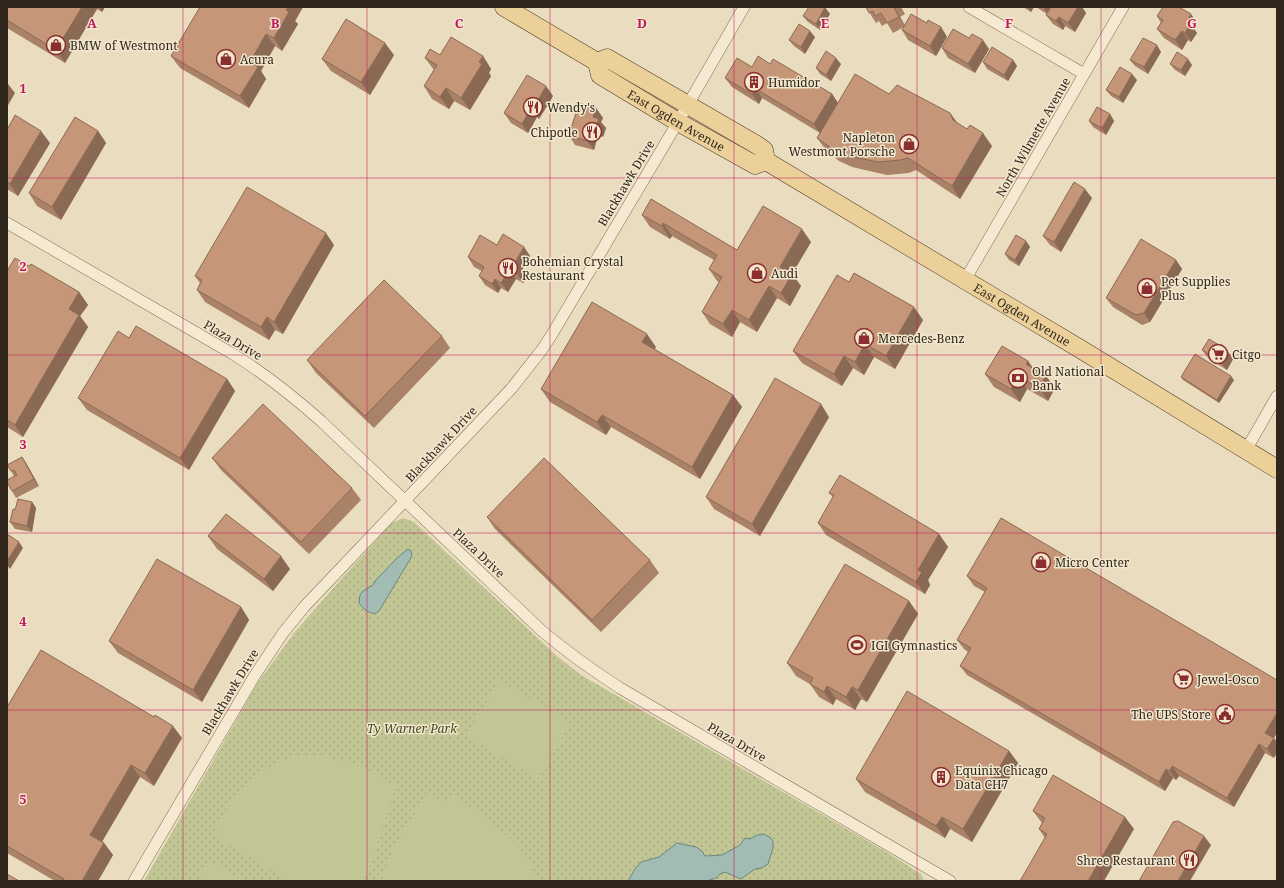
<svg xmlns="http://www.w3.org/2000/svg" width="1284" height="888" font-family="'Noto Serif',serif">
	<defs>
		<pattern id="park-dots" width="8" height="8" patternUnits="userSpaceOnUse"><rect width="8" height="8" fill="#c1c694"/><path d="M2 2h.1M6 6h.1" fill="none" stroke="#a6aa7f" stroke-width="1.8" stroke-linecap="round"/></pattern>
	</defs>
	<rect width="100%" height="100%" fill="#eaddbf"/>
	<polygon fill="url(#park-dots)" points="403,518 414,522 558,657 581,675 885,851 921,874 924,881 144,881 257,684 294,633 343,577 392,523"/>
	<g fill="#c1c694">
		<polygon points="499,680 571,723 538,779 466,736"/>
		<path d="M308,755C327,757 346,760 364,768C375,773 386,782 397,785L370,867L359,881H289L212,835C229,803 252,768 290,758C295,756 302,756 308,755Z"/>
		<path d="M427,793L445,802L454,796C466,803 476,811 487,819C508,836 532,852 535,881H381L394,846Z"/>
		<polygon points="208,860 244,881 198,881"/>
	</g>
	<g fill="#a2bcb4" stroke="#6a8881">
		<path d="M408,549L411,551L412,556L379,611L375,614C367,612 364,610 359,603L360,595L363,591L373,585L376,580L396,559Z"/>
		<path d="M764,834L771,838L773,841V848L768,864L762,868L755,869L741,879L725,872L720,874C717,879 712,879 706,881H628L635,869L641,862L659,857L677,843L696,847L702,851L705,856L722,855L740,845L745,838L750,839L757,835Z"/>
	</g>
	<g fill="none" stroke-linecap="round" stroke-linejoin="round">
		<g stroke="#816e59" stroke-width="12">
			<g id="minor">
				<polyline points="969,7 1084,74"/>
				<path d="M7,223L233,354C265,374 293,396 321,421L542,631C567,652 592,670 620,688L950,881"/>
				<polyline points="965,280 1123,7"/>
				<polyline points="1246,450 1277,396"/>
				<polyline points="134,881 255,675 283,633 304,607 511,389 541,351 551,336 678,122 744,7"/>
			</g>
		</g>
		<g stroke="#4f3d2d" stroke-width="19">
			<g id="primary">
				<polyline points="504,7 597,62"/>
				<path id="s1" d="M597,62L600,75L678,122L755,165L766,161L1082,350L1277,469"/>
				<polyline points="597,62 607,58 757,145 764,150 766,161"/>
			</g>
		</g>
		<use href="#minor" stroke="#f5ead1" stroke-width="11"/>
		<use href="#primary" stroke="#ebd199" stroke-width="18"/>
	</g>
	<g fill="#a98267">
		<polygon points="7,7 105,7 102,12 97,9 65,63 7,28"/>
		<polygon points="200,7 303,7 295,21 298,24 282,51 275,46 261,71 266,79 249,108 180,68 171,56"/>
		<polygon points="866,7 901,7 905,14 900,17 905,25 927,23 941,27 947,37 936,56 908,40 902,30 904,27 893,33 887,23 882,26 879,21 876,23"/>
		<polygon points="1023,7 1034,7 1031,12"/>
		<polygon points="1036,7 1082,7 1086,13 1075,32 1065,26 1063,30 1053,24 1046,15 1047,14"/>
		<polygon points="830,14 820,30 808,22 803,16"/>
		<polygon points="1157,16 1198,24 1194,29 1197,33 1191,42 1188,40 1182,50 1164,38 1157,29 1161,23"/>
		<polygon points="815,37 805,54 794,46 789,40"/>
		<polygon points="942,48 989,49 975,73 948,58"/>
		<polygon points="1161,52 1148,74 1135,66 1130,60"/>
		<polygon points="394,55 370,95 331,71 322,59"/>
		<polygon points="440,55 483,56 491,69 489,73 491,76 470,110 454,101 449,109 432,99 424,86 434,70 425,58"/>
		<polygon points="1013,60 1017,66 1008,81 987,69 983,62"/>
		<polygon points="770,64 832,94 838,103 889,94 950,113 957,123 992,146 960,199 916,170 909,173 887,175 852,167 839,161 826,150 817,138 820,133 762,98 759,104 732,87 725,78 752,67"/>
		<polygon points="841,64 831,81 820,74 816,68"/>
		<polygon points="1170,64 1192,65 1185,76 1175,70"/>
		<polygon points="1137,80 1123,103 1111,96 1106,90"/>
		<polygon points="553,96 539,119 537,117 528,133 511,123 504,113"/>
		<polygon points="596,108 603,118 601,122 606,128 603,137 598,135 594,150 575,145 569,135"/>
		<polygon points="1110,114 1114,121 1106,135 1093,127 1089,121"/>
		<polygon points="7,130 50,143 18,196 7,189"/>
		<polygon points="98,131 106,143 61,220 37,206 29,193"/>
		<polygon points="1092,198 1061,252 1050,245 1043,236"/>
		<polygon points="642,215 737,250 811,242 792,274 801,286 790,306 777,298 757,332 740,322 732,337 710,324 702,312 719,282 717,281 709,269 714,260 672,236 670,239 650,227"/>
		<polygon points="1026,241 1030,247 1019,266 1009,260 1005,254"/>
		<polygon points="334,245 283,334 275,330 269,340 205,302 197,290 200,283 195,276"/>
		<polygon points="497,245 524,247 530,256 521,272 526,279 523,283 516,279 508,292 501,288 498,293 485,285 479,276 482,271 474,267 468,257"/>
		<polygon points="1176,260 1182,269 1150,322 1142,325 1113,307 1106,298"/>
		<polygon points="29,266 79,292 88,305 80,316 88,327 23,437 7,427 7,271"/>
		<polygon points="849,282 923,320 895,369 874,357 864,375 853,368 842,386 802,363 793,351"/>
		<polygon points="442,336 450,348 374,428 316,373 307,360"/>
		<polygon points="129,338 227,379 235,391 189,470 87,410 78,398"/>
		<polygon points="656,347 654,349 733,395 742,407 700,479 611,427 606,435 550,402 541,389"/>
		<polygon points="1202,350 1233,359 1227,370 1209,359"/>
		<polygon points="1028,361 1033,368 1046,376 1055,388 1048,401 1027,389 1020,402 994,387 985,374"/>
		<polygon points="1181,377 1234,380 1219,403 1183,380"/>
		<polygon points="829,417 760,536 714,509 706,497"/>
		<polygon points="22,457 26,463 39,486 16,498 12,491 14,476 11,471"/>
		<polygon points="212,458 352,488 361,500 309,554 221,470"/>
		<polygon points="829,493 939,534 948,547 928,580 930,585 925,594 826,535 818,523 833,497"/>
		<polygon points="32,502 36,508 32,532 15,529 10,522 15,510"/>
		<polygon points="487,517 650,560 659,573 601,632 495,529"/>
		<polygon points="208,536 290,569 273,591 217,549"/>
		<polygon points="967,576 1274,738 1274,758 1265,753 1234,807 1179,776 1176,780 1173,778 1165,791 967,675 960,666 968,652 964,649 957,640 985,592 974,586"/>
		<polygon points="909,601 918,614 867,702 861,699 855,710 836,699 833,705 819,697 810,684 796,676 787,663"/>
		<polygon points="241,607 249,620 202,702 118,653 109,641"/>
		<polygon points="7,707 182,738 154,786 140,777 102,841 104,843 113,855 98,881 55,881 7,853"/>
		<polygon points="1009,751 1018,763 972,842 950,829 945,838 865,792 856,779"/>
		<polygon points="1033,811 1134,829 1045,838 1039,829 1042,823"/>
	</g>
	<g fill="#8a6a54">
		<polygon points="82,7 96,7 97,9 65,63 56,50"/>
		<polygon points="99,7 105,7 102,12"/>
		<polygon points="288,7 303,7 295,21 298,24 282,51 274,38"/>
		<polygon points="825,7 830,14 820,30 816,24"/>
		<polygon points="1028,7 1034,7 1031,12"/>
		<polygon points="1043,7 1049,7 1051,9 1048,14"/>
		<polygon points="1078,7 1082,7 1086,13 1075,32 1068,23"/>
		<polygon points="894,8 900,17 905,26 899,17"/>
		<polygon points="1191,14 1198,24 1194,29 1197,33 1191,42 1185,33 1187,21"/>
		<polygon points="1059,17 1065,26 1063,30 1056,21"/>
		<polygon points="941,27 947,37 936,56 930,46"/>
		<polygon points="810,31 815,37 805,54 801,47"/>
		<polygon points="1182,31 1188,40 1182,50 1175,40"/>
		<polygon points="266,34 275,46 261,71 266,79 249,108 240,96 250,62"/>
		<polygon points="983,40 989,49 975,73 968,64"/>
		<polygon points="385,43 394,55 370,95 361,82"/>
		<polygon points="1157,45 1161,52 1148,74 1144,67"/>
		<polygon points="483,56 491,69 489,73 491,76 470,110 461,98"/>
		<polygon points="836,58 841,64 831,81 826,75"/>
		<polygon points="1188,59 1192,65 1185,76 1181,70"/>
		<polygon points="1013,60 1017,66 1008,81 1004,75"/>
		<polygon points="1132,74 1137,80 1123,103 1119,97"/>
		<polygon points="8,84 15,93 7,107 7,86"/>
		<polygon points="546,86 553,96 539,119 533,109"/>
		<polygon points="446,88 454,101 449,109 440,97"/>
		<polygon points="756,89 762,98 759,104 752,94"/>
		<polygon points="832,94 838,103 820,133 814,124"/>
		<polygon points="531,108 537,117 528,133 522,124"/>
		<polygon points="596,108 603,118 601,122 606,128 603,137 596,127 593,117"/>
		<polygon points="950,113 959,125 953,120"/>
		<polygon points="1110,114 1114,121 1106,135 1102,128"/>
		<polygon points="592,126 598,135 594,150 587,141"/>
		<polygon points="41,131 50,143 18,196 10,184"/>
		<polygon points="98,131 106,143 61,220 52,207"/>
		<polygon points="983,133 992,146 960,199 952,186"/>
		<polygon points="1085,189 1092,198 1061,252 1054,242"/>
		<polygon points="663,223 672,236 670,239 662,226"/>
		<polygon points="802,229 811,242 789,279 780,267"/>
		<polygon points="326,233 334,245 283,334 274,322"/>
		<polygon points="1026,241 1030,247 1019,266 1015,260"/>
		<polygon points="524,247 530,256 521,272 526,279 523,283 517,274 513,266"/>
		<polygon points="1176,260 1182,269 1150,322 1144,313"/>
		<polygon points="509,270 516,279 508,292 501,283"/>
		<polygon points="792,274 801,286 790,306 781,293"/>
		<polygon points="495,279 501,288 498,293 492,284"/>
		<polygon points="769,286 777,298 757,332 749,320"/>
		<polygon points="79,292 88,305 80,316 88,327 23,437 15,425 69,309"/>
		<polygon points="914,307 923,320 895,369 886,356"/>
		<polygon points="732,310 740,322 732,337 723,324"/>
		<polygon points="267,317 275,330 269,340 261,327"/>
		<polygon points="647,334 656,347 651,355 642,342"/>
		<polygon points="865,344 874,357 864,375 855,362"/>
		<polygon points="1227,350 1233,359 1227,370 1220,361"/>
		<polygon points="844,356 853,368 842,386 834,374"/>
		<polygon points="1028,361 1036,373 1026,364"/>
		<polygon points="1018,376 1027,389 1020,402 1011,389"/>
		<polygon points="1046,376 1055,388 1048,401 1039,388"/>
		<polygon points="1231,376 1234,380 1219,403 1217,400"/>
		<polygon points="227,379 235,391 189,470 180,458"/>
		<polygon points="733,395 742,407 700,479 692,467"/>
		<polygon points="821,404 829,417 760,536 752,524"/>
		<polygon points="602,415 611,427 606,435 597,422"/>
		<polygon points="22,457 26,463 39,486 34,479"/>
		<polygon points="32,502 36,508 32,532 27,526"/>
		<polygon points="939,534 948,547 928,580 930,585 925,594 916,582 918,570"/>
		<polygon points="19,542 23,548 10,569 7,565 7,561"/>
		<polygon points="281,556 290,569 273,591 264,579"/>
		<polygon points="909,601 918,614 867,702 858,690"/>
		<polygon points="241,607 249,620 202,702 193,690"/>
		<polygon points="827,686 836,699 833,705 824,692"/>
		<polygon points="852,687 861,699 855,710 846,697"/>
		<polygon points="1277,713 1277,733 1274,738 1277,742 1277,753 1274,758 1267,749 1265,733"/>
		<polygon points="173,726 182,738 154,786 145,773"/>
		<polygon points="1259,744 1265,753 1234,807 1227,798"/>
		<polygon points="1009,751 1018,763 972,842 963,829"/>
		<polygon points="131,765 140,777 99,847 90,835"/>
		<polygon points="1172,766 1179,776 1176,780 1170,771"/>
		<polygon points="1166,769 1173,778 1165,791 1159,782"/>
		<polygon points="942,817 950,829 945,838 936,826"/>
		<polygon points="1125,817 1134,829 1104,881 1088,881"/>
		<polygon points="1204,836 1211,845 1190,881 1178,881"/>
		<polygon points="104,843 113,855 98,881 82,881"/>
	</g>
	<g fill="#c59778" stroke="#8a6a54">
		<polygon points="7,7 82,7 56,50 7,20"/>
		<polygon points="200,7 288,7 286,10 289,12 274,38 266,34 250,62 258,67 240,96 171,56"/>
		<polygon points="809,7 825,7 816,24 803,16"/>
		<polygon points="866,7 895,7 894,8 899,17 887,23 881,13 875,16 873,11 869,13"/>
		<polygon points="1051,7 1078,7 1068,23 1059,17 1056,21 1046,15"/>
		<polygon points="1163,7 1179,7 1191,14 1187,21 1190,24 1185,33 1182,31 1175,40 1157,29 1163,20 1157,16"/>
		<polygon points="911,14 927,23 928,20 941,27 930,46 902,30"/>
		<polygon points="346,19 385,43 361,82 322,59"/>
		<polygon points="799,24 810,31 801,47 789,40"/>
		<polygon points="953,29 969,38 972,34 983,40 968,64 942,48"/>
		<polygon points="451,37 483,56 479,62 482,64 461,98 446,88 440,97 424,86 437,65 425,58 430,49 440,55"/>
		<polygon points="1143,38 1157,45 1144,67 1130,60"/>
		<polygon points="992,47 1013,60 1004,75 983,62"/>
		<polygon points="826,51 836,58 826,75 816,68"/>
		<polygon points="1177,52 1188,59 1181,70 1170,64"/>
		<polygon points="758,56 770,64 773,59 832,94 814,124 756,89 752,94 725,78 737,58 752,67"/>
		<polygon points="1120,67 1132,74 1119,97 1106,90"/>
		<polygon points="855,74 889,94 897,85 950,113 953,120 967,129 970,125 983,133 952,186 908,158 900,160 879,162 853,157 843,154 831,148 817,138"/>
		<polygon points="527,75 546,86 533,109 531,108 522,124 504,113"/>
		<polygon points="579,103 596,108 593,117 599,119 596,127 592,126 587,141 569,135"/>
		<polygon points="1097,107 1110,114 1102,128 1089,121"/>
		<polygon points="15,115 41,131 10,184 7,182 7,130"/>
		<polygon points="75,117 98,131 52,207 29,193"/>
		<polygon points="1074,182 1085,189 1054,242 1043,236"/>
		<polygon points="247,187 326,233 274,322 267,317 261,327 197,290 202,280 195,276"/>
		<polygon points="651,199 737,250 763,206 802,229 780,267 792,274 781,293 769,286 749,320 732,310 723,324 702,312 722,277 709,269 717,255 663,223 662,226 642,215"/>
		<polygon points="503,234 524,247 513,266 519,269 517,274 509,270 501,283 495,279 492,284 479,276 484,267 468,257 480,235 497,245"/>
		<polygon points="1016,235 1026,241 1015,260 1005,254"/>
		<polygon points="1141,239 1176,260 1144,313 1136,315 1106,298"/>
		<polygon points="15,258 29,266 31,264 79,292 69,309 79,315 15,425 7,420 7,271"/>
		<polygon points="854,273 914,307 886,356 865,344 855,362 844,356 834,374 793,351 837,275 849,282"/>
		<polygon points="384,280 442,336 365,416 307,360"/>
		<polygon points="592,302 647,334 642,342 733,395 692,467 602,415 597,422 541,389"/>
		<polygon points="136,326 227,379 180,458 78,398 118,331 129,338"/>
		<polygon points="1209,339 1227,350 1220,361 1202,350"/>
		<polygon points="1002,346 1028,361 1026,364 1046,376 1039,388 1018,376 1011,389 985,374"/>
		<polygon points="1195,354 1231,376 1217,400 1181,377"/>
		<polygon points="775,378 821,404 752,524 706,497"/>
		<polygon points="263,404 352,488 301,542 212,458"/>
		<polygon points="22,457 34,479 12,491 7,482 7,480 17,475 14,470 11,471 7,465"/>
		<polygon points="544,458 650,560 592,620 487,517"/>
		<polygon points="840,475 939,534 918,570 922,572 916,582 818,523 834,495 829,493"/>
		<polygon points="18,499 32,502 27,526 10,522 13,509 15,510"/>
		<polygon points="226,514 281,556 264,579 208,536"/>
		<polygon points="1001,518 1277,680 1277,713 1265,733 1274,738 1267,749 1259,744 1227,798 1172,766 1170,771 1166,769 1159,782 960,666 971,648 957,640 987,588 967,576"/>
		<polygon points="7,534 19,542 7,561"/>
		<polygon points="157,559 241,607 193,690 109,641"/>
		<polygon points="845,564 909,601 858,690 852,687 846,697 827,686 824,692 810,684 813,678 787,663"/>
		<polygon points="41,650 154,717 155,715 173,726 145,773 131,765 90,835 104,843 82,881 63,881 64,879 7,846 7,707"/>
		<polygon points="907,691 1009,751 963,829 942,817 936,826 856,779"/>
		<polygon points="1053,775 1125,817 1088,881 1020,881 1047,834 1039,829 1045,818 1033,811"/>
		<polygon points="1178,821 1204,836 1178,881 1139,881 1173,822"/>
		<polygon points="7,874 19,881 7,881"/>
	</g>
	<path fill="none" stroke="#c2185b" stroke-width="1" stroke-opacity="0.55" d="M183,7V881M367,7V881M550,7V881M734,7V881M917,7V881M1101,7V881M7,178H1277M7,355H1277M7,533H1277M7,710H1277"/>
	<defs>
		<g id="shop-ring" transform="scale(1)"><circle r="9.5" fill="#f2e7ce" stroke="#8b2e2f" stroke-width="1.5"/><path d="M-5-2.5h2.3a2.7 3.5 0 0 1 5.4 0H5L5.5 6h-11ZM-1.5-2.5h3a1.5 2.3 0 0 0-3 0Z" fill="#8b2e2f"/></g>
		<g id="building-ring" transform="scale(1)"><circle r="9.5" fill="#f2e7ce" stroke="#8b2e2f" stroke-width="1.5"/><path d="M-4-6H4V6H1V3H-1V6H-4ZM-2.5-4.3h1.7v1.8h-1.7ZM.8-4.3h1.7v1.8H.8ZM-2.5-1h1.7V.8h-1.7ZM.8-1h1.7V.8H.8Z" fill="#8b2e2f"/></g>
		<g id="restaurant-ring" transform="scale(1)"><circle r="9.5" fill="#f2e7ce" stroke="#8b2e2f" stroke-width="1.5"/><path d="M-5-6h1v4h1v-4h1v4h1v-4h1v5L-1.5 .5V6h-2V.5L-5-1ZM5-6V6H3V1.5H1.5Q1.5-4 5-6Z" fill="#8b2e2f"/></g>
		<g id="supermarket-ring" transform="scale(1)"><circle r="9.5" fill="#f2e7ce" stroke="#8b2e2f" stroke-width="1.5"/><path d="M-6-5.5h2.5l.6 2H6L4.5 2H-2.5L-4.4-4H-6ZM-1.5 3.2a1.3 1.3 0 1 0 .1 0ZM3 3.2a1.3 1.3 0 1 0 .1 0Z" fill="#8b2e2f"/></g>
		<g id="bank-ring" transform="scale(1)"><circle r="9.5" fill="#f2e7ce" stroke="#8b2e2f" stroke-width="1.5"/><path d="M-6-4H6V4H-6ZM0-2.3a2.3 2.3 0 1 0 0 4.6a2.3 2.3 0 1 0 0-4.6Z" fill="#8b2e2f"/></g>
		<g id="stadium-ring" transform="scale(1)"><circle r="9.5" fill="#f2e7ce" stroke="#8b2e2f" stroke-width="1.5"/><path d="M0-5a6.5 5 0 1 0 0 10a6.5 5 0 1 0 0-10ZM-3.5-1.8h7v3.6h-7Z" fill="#8b2e2f"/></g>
		<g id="civic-ring" transform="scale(1)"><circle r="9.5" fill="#f2e7ce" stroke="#8b2e2f" stroke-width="1.5"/><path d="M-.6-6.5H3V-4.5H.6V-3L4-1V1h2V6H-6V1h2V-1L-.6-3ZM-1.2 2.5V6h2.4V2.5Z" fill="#8b2e2f"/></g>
	</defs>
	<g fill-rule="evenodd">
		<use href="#shop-ring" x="56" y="45"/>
		<use href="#shop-ring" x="226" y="59"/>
		<use href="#building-ring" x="754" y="82"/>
		<use href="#restaurant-ring" x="533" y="107"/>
		<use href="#restaurant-ring" x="592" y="132"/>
		<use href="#shop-ring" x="909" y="144"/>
		<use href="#restaurant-ring" x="508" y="268"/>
		<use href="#shop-ring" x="757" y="273"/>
		<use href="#shop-ring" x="1147" y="288"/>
		<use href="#shop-ring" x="864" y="338"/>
		<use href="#supermarket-ring" x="1218" y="354"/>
		<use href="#bank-ring" x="1018" y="378"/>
		<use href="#shop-ring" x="1041" y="562"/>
		<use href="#stadium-ring" x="857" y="645"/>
		<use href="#supermarket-ring" x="1183" y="679"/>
		<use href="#civic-ring" x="1225" y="714"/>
		<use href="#building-ring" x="941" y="777"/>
		<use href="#restaurant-ring" x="1189" y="860"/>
	</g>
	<g text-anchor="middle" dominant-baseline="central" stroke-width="3" stroke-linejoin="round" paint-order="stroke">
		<g font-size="12" fill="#31261c" stroke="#f2e7ce" text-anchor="start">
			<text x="70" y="45">BMW of Westmont</text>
			<text x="240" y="59">Acura</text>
			<text x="768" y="82">Humidor</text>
			<text x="547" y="107">Wendy's</text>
			<text x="578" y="132" text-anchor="end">Chipotle</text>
			<text x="895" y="137" text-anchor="end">Napleton<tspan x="895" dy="14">Westmont Porsche</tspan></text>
			<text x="522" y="261">Bohemian Crystal<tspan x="522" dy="14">Restaurant</tspan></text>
			<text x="771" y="273">Audi</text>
			<text x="1161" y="281">Pet Supplies<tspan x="1161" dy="14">Plus</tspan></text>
			<text x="878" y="338">Mercedes-Benz</text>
			<text x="1232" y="354">Citgo</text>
			<text x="1032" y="371">Old National<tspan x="1032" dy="14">Bank</tspan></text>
			<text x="1055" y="562">Micro Center</text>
			<text x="871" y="645">IGI Gymnastics</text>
			<text x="1197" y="679">Jewel-Osco</text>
			<text x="1211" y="714" text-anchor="end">The UPS Store</text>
			<text x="955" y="770">Equinix Chicago<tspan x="955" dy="14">Data CH7</tspan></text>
			<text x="1175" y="860" text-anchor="end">Shree Restaurant</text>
		</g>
		<g font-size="12" fill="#31261c" stroke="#f2e7ce">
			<text stroke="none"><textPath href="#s1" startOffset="102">East Ogden Avenue</textPath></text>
			<text transform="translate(1033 137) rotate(-60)">North Wilmette Avenue</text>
			<text transform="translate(626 183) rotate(-59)">Blackhawk Drive</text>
			<text stroke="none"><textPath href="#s1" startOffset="503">East Ogden Avenue</textPath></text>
			<text transform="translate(233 340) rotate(31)">Plaza Drive</text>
			<text transform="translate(441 444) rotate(-47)">Blackhawk Drive</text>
			<text transform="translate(479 553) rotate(43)">Plaza Drive</text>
			<text transform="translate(230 692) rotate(-59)">Blackhawk Drive</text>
			<text transform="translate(737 742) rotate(30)">Plaza Drive</text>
		</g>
		<g font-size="12" font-style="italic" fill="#434c24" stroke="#f2e7ce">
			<text x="412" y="728">Ty Warner Park</text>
		</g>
	</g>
	<g font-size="13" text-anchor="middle" font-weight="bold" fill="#c2185b" stroke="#f2e7ce" stroke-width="3" stroke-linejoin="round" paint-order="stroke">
		<text x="92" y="28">A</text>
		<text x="275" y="28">B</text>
		<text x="459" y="28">C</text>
		<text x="642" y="28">D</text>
		<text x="825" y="28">E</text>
		<text x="1009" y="28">F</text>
		<text x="1192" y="28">G</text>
		<text x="23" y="93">1</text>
		<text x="23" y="271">2</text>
		<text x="23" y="449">3</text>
		<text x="23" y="626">4</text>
		<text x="23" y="804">5</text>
	</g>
	<rect width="1284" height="888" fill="none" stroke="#31261c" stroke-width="16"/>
</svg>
